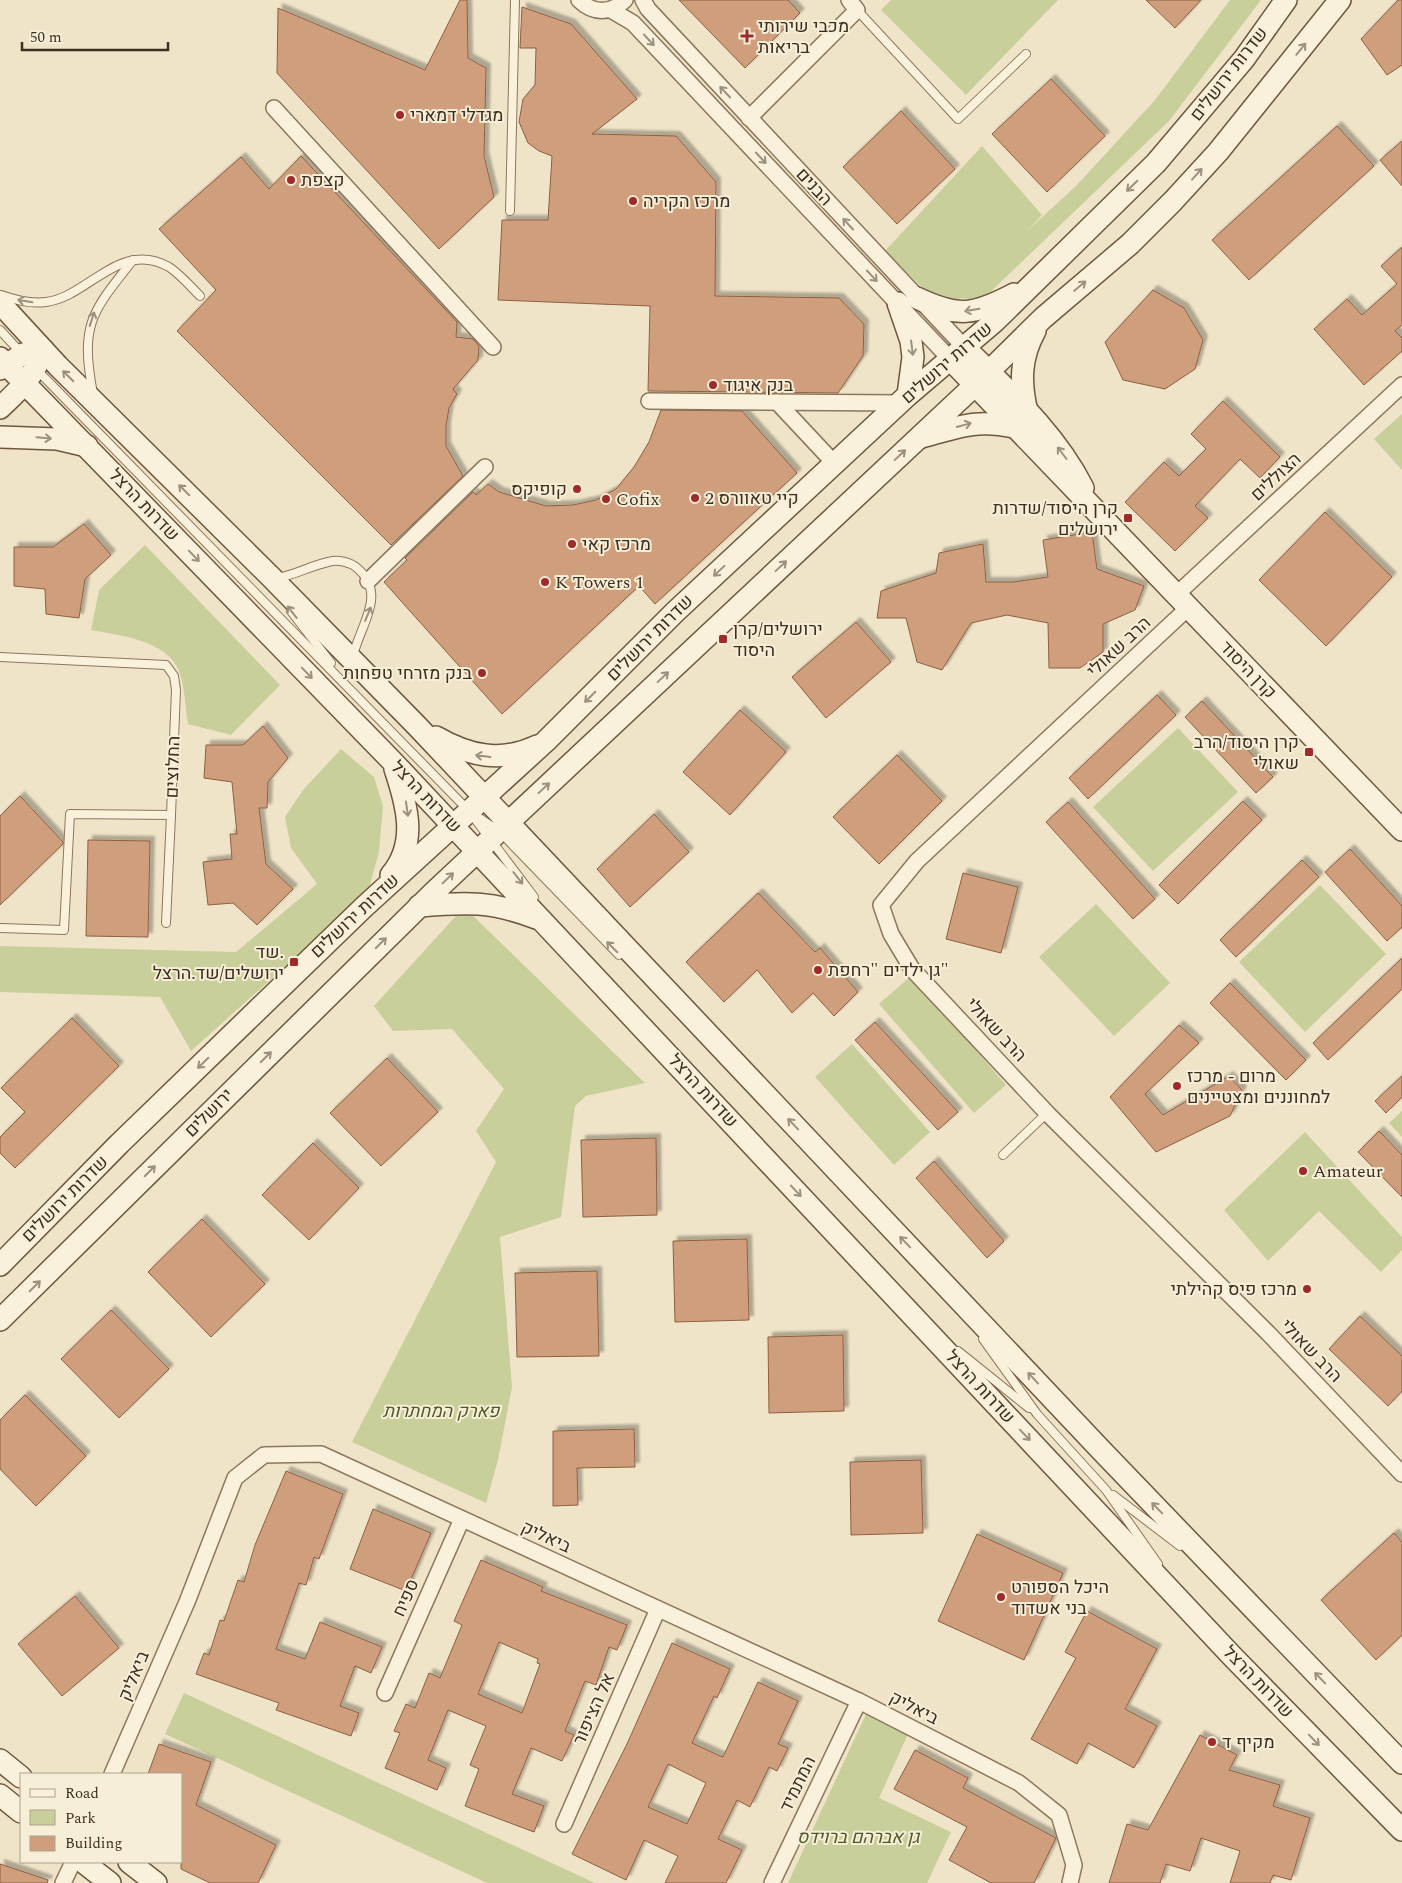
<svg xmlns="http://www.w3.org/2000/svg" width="1402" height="1883" font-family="Spectral,Heebo,serif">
	<defs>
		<filter id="shadow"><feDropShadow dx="4.5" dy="-4.5" stdDeviation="1" flood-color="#0004"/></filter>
	</defs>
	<rect width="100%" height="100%" fill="#f0e4c8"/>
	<g fill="#c9cf9b">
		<polygon points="891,0 1058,0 966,95 881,10"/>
		<polygon points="1230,0 1261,0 1169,121 982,300 960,298 957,301 929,294 885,251 982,146 1042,215 1027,231 1076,186 1155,100"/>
		<polygon points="1402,414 1402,470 1374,439"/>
		<path d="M145,545L280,685L231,735L188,724C185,707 185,686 179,671C167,640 118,635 91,630L99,590Z"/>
		<polygon points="1178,728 1238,792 1153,871 1093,807"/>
		<polygon points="341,749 374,777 383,806 379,852 368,892 191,1051 160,997 0,992 0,946 236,952 317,884 291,848 285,817 303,790"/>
		<polygon points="1320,885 1386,954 1305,1032 1239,962"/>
		<polygon points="1096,904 1170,983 1114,1036 1039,957"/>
		<polygon points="464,907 645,1083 586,1096 575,1106 561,1217 500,1237 512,1387 498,1460 486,1503 352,1442 496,1162 476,1131 504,1089 452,1029 393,1031 374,1006"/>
		<polygon points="911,976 1006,1085 974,1113 879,1004"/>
		<polygon points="852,1044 930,1132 894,1165 815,1077"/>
		<polygon points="1402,1111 1402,1137 1389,1123"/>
		<polygon points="1305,1132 1402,1237 1402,1250 1381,1272 1319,1211 1268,1261 1224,1210"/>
		<polygon points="184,1693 595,1883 487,1883 165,1734"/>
		<polygon points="866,1714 908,1734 879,1798 951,1832 927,1883 788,1883"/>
	</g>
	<g fill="#cf9f7d" stroke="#8d5f41" fill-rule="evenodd" filter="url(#shadow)">
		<polygon points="460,0 467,0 468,58 486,68 484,156 494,197 439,249 277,73 278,8 425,70"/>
		<polygon points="679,0 788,0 800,13 745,68"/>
		<polygon points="1146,0 1201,0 1175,28"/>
		<polygon points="1398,0 1402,0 1402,65 1387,75 1361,39"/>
		<polygon points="522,7 571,24 637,99 592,134 676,136 716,182 715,296 839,298 864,324 863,356 838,393 648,391 650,306 498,300 502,220 548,220 552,156 539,151 528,143 519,122 523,99 535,85 536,48 520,48"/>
		<polygon points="1051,79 1105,136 1047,192 992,134"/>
		<polygon points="901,111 955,169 897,224 843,167"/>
		<polygon points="1337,126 1374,166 1249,280 1212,240"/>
		<polygon points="1402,141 1402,186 1380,160"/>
		<polygon points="301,156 457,322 456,337 473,339 479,346 478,360 453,389 457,394 449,408 446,426 446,446 463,476 391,545 177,331 216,290 159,229 241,157 269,189"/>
		<polygon points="1402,247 1402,325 1395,331 1402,338 1402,351 1364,385 1314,329 1347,299 1362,315 1397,284 1381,266"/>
		<polygon points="1153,290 1184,308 1203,340 1195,369 1165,389 1123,380 1105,342"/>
		<polygon points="1223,401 1280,457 1260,478 1240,459 1195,506 1208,518 1175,551 1125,502 1164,462 1179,476 1206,449 1191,434"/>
		<polygon points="661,410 742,411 797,473 655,604 639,586 502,714 384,582 407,560 405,558 473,492 476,495 488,484 499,492 546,506 573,505 596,500 616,489 634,467 649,442"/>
		<polygon points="1325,512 1392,577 1326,646 1259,580"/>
		<polygon points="84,524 111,555 85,579 79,618 46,614 45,589 14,586 14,547 53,547"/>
		<polygon points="1092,532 1097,569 1144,586 1135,610 1103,624 1103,652 1080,668 1049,668 1048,623 1007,615 971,623 942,670 917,662 906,618 877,618 881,591 936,573 939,553 983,544 986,582 1013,582 1048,577 1043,540"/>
		<polygon points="856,622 891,662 826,718 792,677"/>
		<polygon points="1157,695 1176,715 1088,799 1069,778"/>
		<polygon points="1202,701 1273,777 1256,793 1185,717"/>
		<polygon points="740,710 786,752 730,815 683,772"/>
		<polygon points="263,726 288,758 268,782 267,808 259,808 266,864 293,889 257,925 233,903 208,905 203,862 232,859 230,834 237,834 232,782 204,778 205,762 206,745 243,745"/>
		<polygon points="897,755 942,801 879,864 833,817"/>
		<polygon points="20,796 63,842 63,844 0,905 0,816"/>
		<polygon points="1243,801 1262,820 1178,904 1159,885"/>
		<polygon points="1068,802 1155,899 1133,919 1046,822"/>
		<polygon points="654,814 689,852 630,907 597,869"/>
		<polygon points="88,840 150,841 148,937 86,936"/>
		<polygon points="1350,849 1402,906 1402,927 1387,941 1325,872"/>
		<polygon points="1302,860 1319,877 1236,957 1220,940"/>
		<polygon points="963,873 1018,887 1001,953 946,939"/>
		<polygon points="758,893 815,952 820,948 858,992 834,1016 813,993 792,1013 757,970 724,1002 686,962"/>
		<polygon points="1402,958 1402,989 1328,1060 1313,1043"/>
		<polygon points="1230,983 1306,1060 1286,1080 1210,1003"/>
		<polygon points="72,1018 119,1066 15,1168 0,1153 0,1137 25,1112 1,1088"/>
		<polygon points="875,1022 958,1112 938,1130 855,1040"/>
		<polygon points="1179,1025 1199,1043 1145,1094 1163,1115 1229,1076 1242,1090 1230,1116 1156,1152 1110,1097"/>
		<polygon points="387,1058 438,1112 381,1166 330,1113"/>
		<polygon points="1402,1076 1402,1097 1386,1113 1375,1101"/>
		<polygon points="1379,1131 1402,1155 1402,1197 1358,1152"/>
		<polygon points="656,1138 657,1215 583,1217 581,1140"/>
		<polygon points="313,1143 359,1188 309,1240 262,1195"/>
		<polygon points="934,1161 1004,1241 987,1258 916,1178"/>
		<polygon points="202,1219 265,1284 211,1337 148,1272"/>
		<polygon points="747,1239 749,1320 675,1322 673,1241"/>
		<polygon points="597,1271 599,1356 517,1357 515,1273"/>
		<polygon points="111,1310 169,1369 119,1418 61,1359"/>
		<polygon points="1360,1316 1402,1356 1402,1391 1388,1406 1329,1349"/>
		<polygon points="843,1335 844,1411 769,1413 768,1337"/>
		<polygon points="25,1395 86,1456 36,1506 0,1469 0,1420"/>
		<polygon points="634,1429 635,1467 577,1468 578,1505 553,1506 553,1431"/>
		<polygon points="921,1460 923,1533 851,1535 850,1462"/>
		<polygon points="286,1471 343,1494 319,1559 314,1557 306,1585 299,1583 276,1649 305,1659 320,1622 382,1647 371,1673 355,1666 340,1706 359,1713 351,1736 276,1710 279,1703 196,1674 204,1653 209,1655 220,1620 224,1621 238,1580 244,1582 255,1545"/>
		<polygon points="373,1509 431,1533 406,1591 350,1569"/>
		<polygon points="1394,1533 1402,1542 1402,1635 1376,1660 1321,1600"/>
		<polygon points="977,1534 1063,1573 1024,1660 938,1621"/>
		<path d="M481,1560L543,1587L541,1591L627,1625L617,1650L609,1647L596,1685L585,1681L565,1731L574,1735L562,1761L531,1748L525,1763L512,1794L544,1806L534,1832L465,1806L479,1769L470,1765L486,1726L448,1710L428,1760L446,1768L437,1790L385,1768L400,1733L394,1731L406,1704L415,1708L429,1673L440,1678L462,1625L454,1621ZM499,1642L538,1659L537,1663L540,1664L522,1713L478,1694Z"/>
		<polygon points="75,1596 119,1648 62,1696 18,1644"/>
		<polygon points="1087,1611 1157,1649 1125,1709 1157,1726 1134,1768 1088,1743 1077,1764 1031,1739 1076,1658 1065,1652"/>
		<path d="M672,1643L730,1669L717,1698L714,1696L692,1743L720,1756L723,1757L758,1682L798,1701L778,1744L788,1748L777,1771L769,1767L750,1807L737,1800L718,1839L742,1850L726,1883H665L678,1856L644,1840L626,1880L572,1854L627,1744ZM668,1764L706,1783L687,1824L648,1807Z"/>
		<polygon points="1200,1735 1237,1755 1229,1770 1280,1785 1273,1806 1310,1818 1291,1880 1273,1875 1270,1883 1230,1883 1240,1851 1201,1838 1190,1871 1166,1864 1160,1883 1109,1883 1127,1824 1148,1830"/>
		<polygon points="159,1744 211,1762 196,1805 276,1845 258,1883 210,1883 181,1869 181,1774 148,1774"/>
		<polygon points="915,1750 968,1778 963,1788 1056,1838 1034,1883 991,1883 949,1860 967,1827 894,1789"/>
		<polygon points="0,1864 48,1880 47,1883 0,1883"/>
	</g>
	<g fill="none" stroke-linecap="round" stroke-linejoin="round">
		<g stroke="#8d765c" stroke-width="10">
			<g id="lane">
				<polyline points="857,10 958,119 1026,54"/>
				<polyline points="510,211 515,0"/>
				<path d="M1,295C15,300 31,304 46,302C88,297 120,239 169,267C180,274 190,286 200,296"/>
				<polyline points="0,330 22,354"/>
				<polyline points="37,370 469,811 534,897"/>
				<path d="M93,394C80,324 91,313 133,260"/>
				<path d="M277,578C295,575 310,566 328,562C338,559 350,562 357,568C388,594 360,625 353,656"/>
				<polyline points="291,611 331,663"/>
				<polyline points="0,657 166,665 174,676 176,690 171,815 70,814 64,930 0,928"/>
				<polyline points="475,815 499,831 619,955"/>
				<polyline points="166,923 171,815"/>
				<polyline points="1003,1155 1047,1113"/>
				<polyline points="983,1339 1037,1414 1106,1490 1158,1564"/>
				<polyline points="958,1351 1029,1408"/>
				<polyline points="1113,1495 1180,1546"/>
			</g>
		</g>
		<g stroke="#8d765c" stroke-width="18">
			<g id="street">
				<path d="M579,0C593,14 611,14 625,0"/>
				<polyline points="643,0 648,9 965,348"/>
				<polyline points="611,10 633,23 951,360"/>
				<polyline points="274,108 493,347"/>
				<polyline points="749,118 857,10 849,0"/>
				<polyline points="649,401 900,403"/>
				<polyline points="777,402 835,464"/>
				<polyline points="368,581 485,467"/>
				<polyline points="1176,595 1402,385"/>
				<polyline points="1188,608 917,861 881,905 891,934 912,969 1047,1113 1268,1333 1402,1474"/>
				<polyline points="385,1693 462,1519"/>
				<polyline points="112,1774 187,1602 235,1478 264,1455 321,1454 859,1701 1019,1783 1059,1815 1074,1865 1070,1883"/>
				<polyline points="564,1824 658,1609"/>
				<polyline points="63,1883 73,1862"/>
				<polyline points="772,1883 859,1701"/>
			</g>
		</g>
		<g stroke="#6f573f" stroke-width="24">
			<g id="secondary">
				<path d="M917,298C959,318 974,315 1014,294"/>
				<polyline points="0,303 58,366 272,578 418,727 1101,1450 1402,1763"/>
				<polyline points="898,303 911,341 913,357 908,395"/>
				<path d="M965,348C1008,391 1056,434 1083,488"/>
				<polyline points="0,358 393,762 1231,1655 1402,1830"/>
				<polyline points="951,360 1402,830"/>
				<polyline points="0,369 23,354 43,350"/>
				<path d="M0,408C20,389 34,377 43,350"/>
				<path d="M1027,412C1020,383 1020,358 1035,331"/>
				<polyline points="0,437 57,439 87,446"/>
				<path d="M922,437C958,427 976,419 1014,427"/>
				<path d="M436,737C469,756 501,763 537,746"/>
				<path d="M391,875C418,843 407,805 395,769"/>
				<path d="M419,906C466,902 492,901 536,918"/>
				<polyline points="0,1265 119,1144 364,907 546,741 675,612 908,395 995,321 1156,163 1244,59 1286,0"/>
				<polyline points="0,1320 432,894 974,386 1043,318 1130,244 1173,201 1218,152 1340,0"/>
				<polyline points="0,1760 21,1777"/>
				<polyline points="0,1795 21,1812"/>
				<polyline points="83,1862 110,1883"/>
				<polyline points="129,1862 156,1883"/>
			</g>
		</g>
		<use href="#lane" stroke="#faf1dc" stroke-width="8"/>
		<use href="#street" stroke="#faf1dc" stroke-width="15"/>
		<use href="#secondary" stroke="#faf1dc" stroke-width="21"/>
	</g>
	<defs><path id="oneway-shaft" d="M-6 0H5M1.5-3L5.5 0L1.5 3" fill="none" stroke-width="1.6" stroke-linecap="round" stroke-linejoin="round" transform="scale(1.25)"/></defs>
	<g stroke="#9c907e">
		<use href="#oneway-shaft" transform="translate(649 40) rotate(47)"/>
		<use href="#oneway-shaft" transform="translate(1301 49) rotate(-51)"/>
		<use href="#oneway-shaft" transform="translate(725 92) rotate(-133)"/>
		<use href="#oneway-shaft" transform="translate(761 158) rotate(47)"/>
		<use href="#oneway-shaft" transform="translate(1197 174) rotate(-48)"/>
		<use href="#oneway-shaft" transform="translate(1132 186) rotate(136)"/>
		<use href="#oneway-shaft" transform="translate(848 224) rotate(-133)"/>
		<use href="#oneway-shaft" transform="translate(872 276) rotate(47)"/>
		<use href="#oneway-shaft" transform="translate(1080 286) rotate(-40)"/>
		<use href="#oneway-shaft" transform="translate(25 301) rotate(-170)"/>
		<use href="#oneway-shaft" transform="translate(972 310) rotate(170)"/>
		<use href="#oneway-shaft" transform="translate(92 319) rotate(-72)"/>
		<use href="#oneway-shaft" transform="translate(912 348) rotate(83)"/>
		<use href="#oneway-shaft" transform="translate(68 376) rotate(-135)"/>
		<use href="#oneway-shaft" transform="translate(964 425) rotate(-15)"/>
		<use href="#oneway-shaft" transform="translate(44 438) rotate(5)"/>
		<use href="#oneway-shaft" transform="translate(1062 453) rotate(-127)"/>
		<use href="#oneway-shaft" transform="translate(900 455) rotate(-43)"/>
		<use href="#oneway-shaft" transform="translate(184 490) rotate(-135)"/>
		<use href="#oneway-shaft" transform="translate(194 556) rotate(46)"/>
		<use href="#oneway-shaft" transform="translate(781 566) rotate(-43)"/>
		<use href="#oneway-shaft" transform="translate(719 571) rotate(137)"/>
		<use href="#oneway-shaft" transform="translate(292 612) rotate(-128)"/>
		<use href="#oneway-shaft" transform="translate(368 614) rotate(-67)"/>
		<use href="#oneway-shaft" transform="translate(307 673) rotate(46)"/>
		<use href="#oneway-shaft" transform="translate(663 677) rotate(-43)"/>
		<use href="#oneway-shaft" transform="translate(590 697) rotate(135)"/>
		<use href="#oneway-shaft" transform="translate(483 756) rotate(-173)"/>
		<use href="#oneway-shaft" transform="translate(544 788) rotate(-43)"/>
		<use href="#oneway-shaft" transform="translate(407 809) rotate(82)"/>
		<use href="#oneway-shaft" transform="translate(448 878) rotate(-44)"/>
		<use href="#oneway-shaft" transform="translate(518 878) rotate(52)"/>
		<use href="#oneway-shaft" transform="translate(381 943) rotate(-45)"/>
		<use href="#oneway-shaft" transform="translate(612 947) rotate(-135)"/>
		<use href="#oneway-shaft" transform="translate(266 1057) rotate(-45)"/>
		<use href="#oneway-shaft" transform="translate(203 1063) rotate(136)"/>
		<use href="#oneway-shaft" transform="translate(793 1124) rotate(-134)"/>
		<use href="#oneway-shaft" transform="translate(150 1171) rotate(-45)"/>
		<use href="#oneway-shaft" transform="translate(796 1191) rotate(47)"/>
		<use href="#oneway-shaft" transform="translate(905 1242) rotate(-134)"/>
		<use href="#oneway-shaft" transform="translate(35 1286) rotate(-45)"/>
		<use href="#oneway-shaft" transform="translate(1033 1378) rotate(-133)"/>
		<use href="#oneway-shaft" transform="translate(1025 1435) rotate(46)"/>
		<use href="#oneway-shaft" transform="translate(1157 1508) rotate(-134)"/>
		<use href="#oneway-shaft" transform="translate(1320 1678) rotate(-134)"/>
		<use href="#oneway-shaft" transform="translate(1314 1740) rotate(46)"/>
	</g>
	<g fill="#9e2a2b" stroke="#f7eed8" stroke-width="2">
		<path d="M744.5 28.5h5v5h5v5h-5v5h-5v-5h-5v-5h5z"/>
		<circle cx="400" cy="115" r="5"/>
		<circle cx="291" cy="180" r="5"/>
		<circle cx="633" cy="201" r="5"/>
		<circle cx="713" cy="385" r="5"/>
		<circle cx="577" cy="489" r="5"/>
		<circle cx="695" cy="498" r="5"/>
		<circle cx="606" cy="499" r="5"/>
		<rect x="1123" y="513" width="10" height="10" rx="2.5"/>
		<circle cx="572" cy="544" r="5"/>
		<circle cx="545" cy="582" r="5"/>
		<rect x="718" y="634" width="10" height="10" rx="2.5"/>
		<circle cx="482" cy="673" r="5"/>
		<rect x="1304" y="747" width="10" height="10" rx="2.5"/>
		<rect x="289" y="957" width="10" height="10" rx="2.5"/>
		<circle cx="818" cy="970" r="5"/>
		<circle cx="1177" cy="1086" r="5"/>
		<circle cx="1303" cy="1171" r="5"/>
		<circle cx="1307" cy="1289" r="5"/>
		<circle cx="1001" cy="1597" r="5"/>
		<circle cx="1212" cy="1742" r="5"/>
	</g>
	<g text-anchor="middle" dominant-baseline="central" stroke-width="4" stroke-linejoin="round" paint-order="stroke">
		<g font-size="18" fill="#3d2e20" stroke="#f7eed8" text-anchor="start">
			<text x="758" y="26">מכבי שירותי<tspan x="758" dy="21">בריאות</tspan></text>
			<text x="410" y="115">מגדלי דמארי</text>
			<text x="301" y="180">קצפת</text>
			<text x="643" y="201">מרכז הקריה</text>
			<text x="723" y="385">בנק איגוד</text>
			<text x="567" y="489" text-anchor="end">קופיקס</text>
			<text x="705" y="498">קיי טאוורס 2</text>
			<text x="616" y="499">Cofix</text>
			<text x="1118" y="508" text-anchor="end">קרן היסוד/שדרות<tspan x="1118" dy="21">ירושלים</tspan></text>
			<text x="582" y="544">מרכז קאי</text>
			<text x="555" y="582">K Towers 1</text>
			<text x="733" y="629">ירושלים/קרן<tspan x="733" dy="21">היסוד</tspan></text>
			<text x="472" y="673" text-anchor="end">בנק מזרחי טפחות</text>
			<text x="1299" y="742" text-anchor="end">קרן היסוד/הרב<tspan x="1299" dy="21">שאולי</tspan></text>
			<text x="284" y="952" text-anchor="end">שד.<tspan x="284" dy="21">ירושלים/שד.הרצל</tspan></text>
			<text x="828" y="970">גן ילדים "רחפת"</text>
			<text x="1187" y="1076">מרום - מרכז<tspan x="1187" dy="21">למחוננים ומצטיינים</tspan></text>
			<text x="1313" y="1171">Amateur</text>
			<text x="1297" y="1289" text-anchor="end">מרכז פיס קהילתי</text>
			<text x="1011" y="1587">היכל הספורט<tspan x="1011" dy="21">בני אשדוד</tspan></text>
			<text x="1222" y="1742">מקיף ד</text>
		</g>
		<g font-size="18" fill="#3d2e20" stroke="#f7eed8">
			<text transform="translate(1229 74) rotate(-52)">שדרות ירושלים</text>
			<text transform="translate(814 187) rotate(47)">הבנים</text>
			<text transform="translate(947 363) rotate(-41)">שדרות ירושלים</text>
			<text transform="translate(1276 477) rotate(-43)">הצוללים</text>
			<text transform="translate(144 505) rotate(46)">שדרות הרצל</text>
			<text transform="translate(650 638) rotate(-45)">שדרות ירושלים</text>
			<text transform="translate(1119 647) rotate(-43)">הרב שאולי</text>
			<text transform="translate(1248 670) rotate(46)">קרן היסוד</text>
			<text transform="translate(173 767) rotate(-88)">החלוצים</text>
			<text transform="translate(426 797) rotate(46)">שדרות הרצל</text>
			<text transform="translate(355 916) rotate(-43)">שדרות ירושלים</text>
			<text transform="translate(996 1030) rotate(47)">הרב שאולי</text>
			<text transform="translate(703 1091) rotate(47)">שדרות הרצל</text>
			<text transform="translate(209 1113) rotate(-45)">ירושלים</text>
			<text transform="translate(65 1199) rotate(-45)">שדרות ירושלים</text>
			<text transform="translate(1311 1351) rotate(46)">הרב שאולי</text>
			<text transform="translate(980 1387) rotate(47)">שדרות הרצל</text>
			<text transform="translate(546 1537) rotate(25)">ביאליק</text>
			<text transform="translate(406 1598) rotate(-66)">ספיח</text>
			<text transform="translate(134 1676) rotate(-67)">ביאליק</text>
			<text transform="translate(1258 1682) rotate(46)">שדרות הרצל</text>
			<text transform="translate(914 1708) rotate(27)">ביאליק</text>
			<text transform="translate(594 1709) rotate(-66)">אל הציפור</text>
			<text transform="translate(798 1784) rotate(-64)">המתמיד</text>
		</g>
		<g font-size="18" font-style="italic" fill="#4d5a26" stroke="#f7eed8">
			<text x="441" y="1411">פארק המחתרות</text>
			<text x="858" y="1837">גן אברהם ברוידס</text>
		</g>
	</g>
	<rect x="20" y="1773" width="162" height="90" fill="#f7eed8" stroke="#ada18e"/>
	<rect x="30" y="1789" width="25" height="8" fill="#faf1dc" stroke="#ada18e"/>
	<text x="65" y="1798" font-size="15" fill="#3d2e20">Road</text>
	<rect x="30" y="1810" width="25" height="15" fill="#c9cf9b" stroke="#ada18e"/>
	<text x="65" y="1823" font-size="15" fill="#3d2e20">Park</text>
	<rect x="30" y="1836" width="25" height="15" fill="#cf9f7d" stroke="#ada18e"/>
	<text x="65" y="1848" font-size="15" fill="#3d2e20">Building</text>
	<path d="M22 42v8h146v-8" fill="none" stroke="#3d2e20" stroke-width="2.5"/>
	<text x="30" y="42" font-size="15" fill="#3d2e20" stroke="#f7eed8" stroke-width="4" paint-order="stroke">50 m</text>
</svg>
